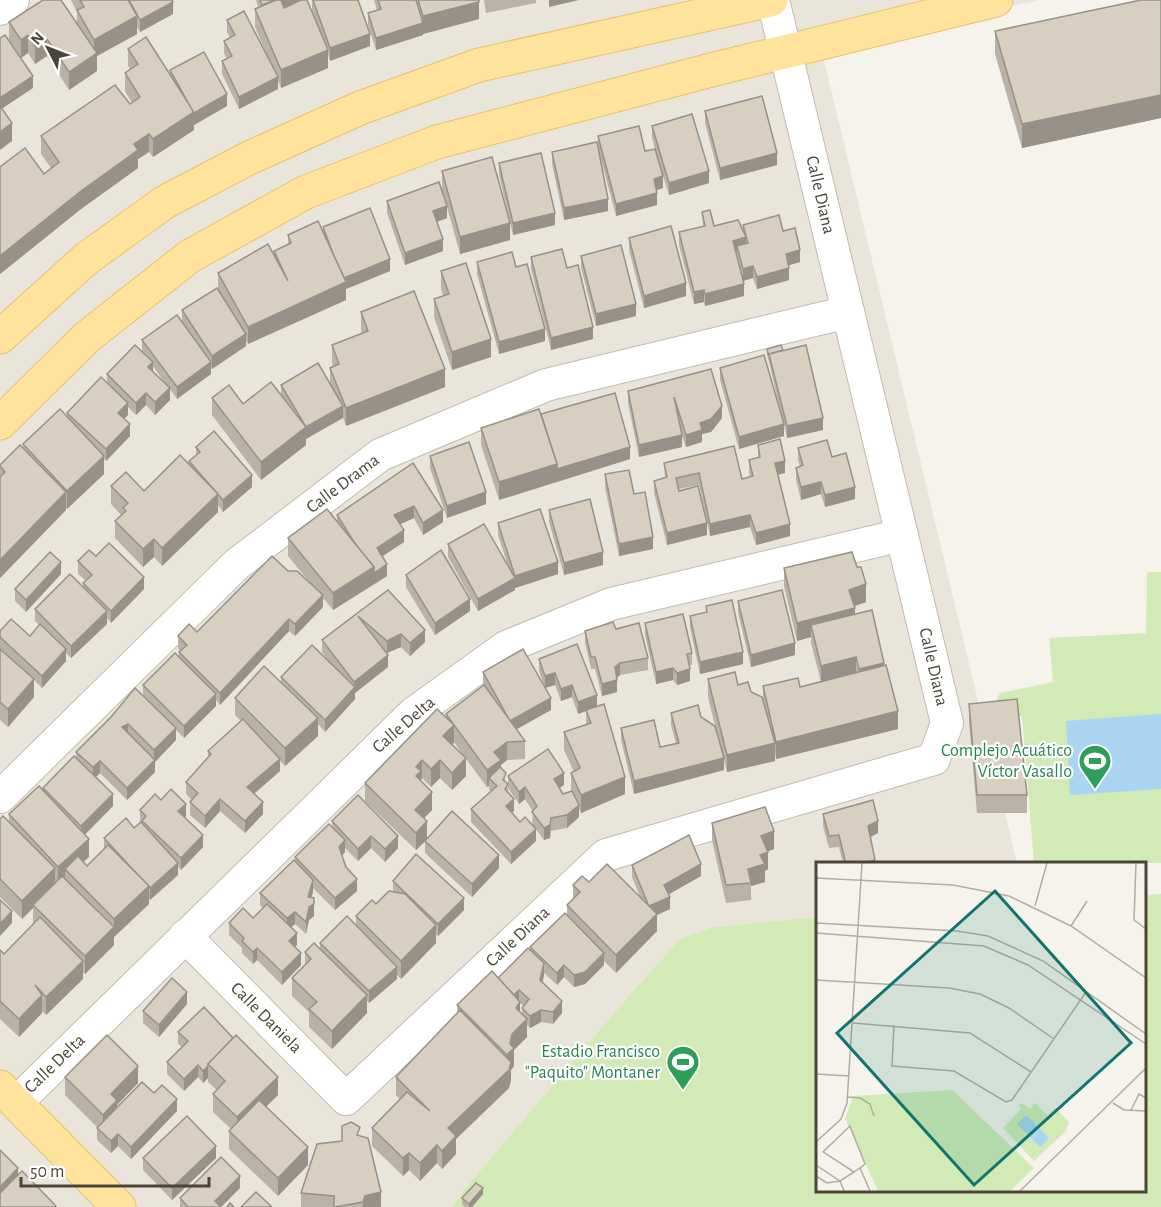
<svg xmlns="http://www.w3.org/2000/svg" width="1161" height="1207" font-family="'Alegreya Sans',sans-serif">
	<rect width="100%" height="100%" fill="#f6f3ec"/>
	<polygon fill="#eae5da" points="0,0 1040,0 821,48 1017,863 818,864 817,917 714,927 680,939 627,998 468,1185 452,1207 0,1207"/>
	<g fill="#d2eab5">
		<polygon points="1147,572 1161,572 1161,863 1034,863 1022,716 990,716 1000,693 1053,682 1049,638 1146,633"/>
		<polygon points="1161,894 1161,1207 452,1207 468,1185 627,998 680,939 714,927 817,917 818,1190 1144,1190 1145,895"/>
	</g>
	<polygon fill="#a9d4f2" points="1161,714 1161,789 1070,795 1066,721"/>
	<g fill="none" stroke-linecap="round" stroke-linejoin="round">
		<g stroke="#c2bbae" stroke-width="34">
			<g id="minor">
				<polyline points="0,9 13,0"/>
				<polyline points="0,797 237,564 380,455 546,385 848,312"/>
				<polyline points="185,936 346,1099 606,855 934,759 947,723 773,0"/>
				<polyline points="16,1103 414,713 506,647 611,604 902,535"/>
			</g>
		</g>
		<g stroke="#e6c16a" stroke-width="35">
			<g id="major">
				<polyline points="0,337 86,259 165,202 249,158 360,108 479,65 771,0"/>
				<polyline points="0,423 87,337 190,256 306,192 437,142 715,69 996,0"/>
				<polyline points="0,1087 119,1207"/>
			</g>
		</g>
		<use href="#minor" stroke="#fff" stroke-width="32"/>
		<use href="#major" stroke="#ffe39c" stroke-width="33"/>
	</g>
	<g fill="#bab2a6" fill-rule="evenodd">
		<polygon points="71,0 172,0 173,14 140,32 137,27 137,34 97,56 97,71 69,90 47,56 35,64 28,53 21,58 9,40 9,22 77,24 77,12"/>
		<polygon points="256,0 300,0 317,24 312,10 312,0 358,0 370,46 330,61 328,54 328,68 281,88 278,80 278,89 239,109 222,74 222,61 227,59 224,53 224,41 230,38 227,32 227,20 270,62 255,27 255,9 258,7"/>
		<polygon points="374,0 479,0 479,19 423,34 423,35 376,50 368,25 368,13 377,10"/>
		<polygon points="484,0 536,0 536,3 486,13"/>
		<polygon points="1161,0 1161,118 1022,148 995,54 995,31"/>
		<polygon points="128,49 170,75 170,70 227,106 194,125 194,130 153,157 149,152 138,159 138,168 81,209 0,274 0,167 44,174 51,168 41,154 41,136 132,103 125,91 125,73 130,69 128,66"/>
		<polygon points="705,111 777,165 720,180 705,123"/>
		<polygon points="652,126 709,183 669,195 657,156 663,188 657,190 657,205 616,216 598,148 598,136 645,151 655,149 652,138"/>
		<polygon points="552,152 608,211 564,220 552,164"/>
		<polygon points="499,163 555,225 513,235 499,175"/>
		<polygon points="442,171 510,240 460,254 447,207 447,218 437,222 443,251 405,265 387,213 387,201 446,204 442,189"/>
		<polygon points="702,212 714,226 743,231 743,225 783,231 800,262 789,265 789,280 757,289 753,278 743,281 737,258 737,252 735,252 744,296 705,306 704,302 694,304 679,245 679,232 703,227"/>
		<path d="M323,227L390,271L346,289V300L248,344L246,341V346L212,369L211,368V374L177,399L170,389V400L155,415L146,405L136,415L128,407V415L124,419L130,436L106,461L104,459V474L67,509L66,507V510L0,578V465L23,448V444L67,417V413L107,383V374L142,352V340L182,322V310L218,289V273L274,256V251L288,245V235L323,232ZM153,366L166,385L153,371Z"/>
		<polygon points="629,238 686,296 644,308 629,250"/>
		<polygon points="581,256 636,316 596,326 581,268"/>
		<polygon points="531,257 567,268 593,339 551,350 531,269"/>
		<polygon points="477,262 516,267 545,341 499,354 477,274"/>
		<polygon points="441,271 491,357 452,370 434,317 434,299 443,296 441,289"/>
		<polygon points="361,312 445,387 346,426 343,417 306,439 306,445 261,480 212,415 212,398 243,404 281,394 281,385 330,384 330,368 333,366 332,363 332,345 362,333 361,330"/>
		<polygon points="767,349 783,350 823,430 787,438 784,425 784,436 739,449 720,380 720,368 782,419 769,362 767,355"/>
		<polygon points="628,391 722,418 711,432 702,434 702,442 686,447 682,436 682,447 639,457 628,403"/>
		<polygon points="541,414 630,459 499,500 481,445 481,428"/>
		<polygon points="758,445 785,473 778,475 790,536 756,545 750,527 710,536 699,485 678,489 707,535 667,545 654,493 654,481 665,478 664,463 742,479 750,477 749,472 749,460 758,458"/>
		<polygon points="196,447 252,487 223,512 218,505 218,512 162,566 154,557 143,567 115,538 115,521 121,515 111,504 111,486 144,491 189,465 189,461 196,455"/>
		<polygon points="798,448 832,457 855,499 825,507 821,494 801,500 796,480 796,468 800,466 798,460"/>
		<polygon points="430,456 486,504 447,518 430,468"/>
		<polygon points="413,463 443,522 423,535 414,518 400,524 404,542 382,556 387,576 333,610 323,598 323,607 295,636 289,631 220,705 216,700 216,706 184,738 176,730 176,740 155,762 155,772 127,800 100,773 96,777 113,806 85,835 89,857 83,862 87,866 104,849 104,838 134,828 140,822 140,810 161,800 186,816 185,818 203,847 181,870 178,867 178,875 150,900 149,898 149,904 114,937 114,945 85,974 83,972 83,979 46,1015 42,1011 42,1013 19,1037 0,1019 0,950 4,954 34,923 33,922 33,908 22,919 0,897 0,819 9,822 9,814 43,790 43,788 76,758 76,752 143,696 143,685 179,658 179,652 180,651 178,648 178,636 197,632 288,571 310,583 288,556 288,538 337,521 337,515"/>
		<polygon points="605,474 634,494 653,549 619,556 605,487"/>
		<polygon points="549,510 603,565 564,575 549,522"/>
		<polygon points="498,523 558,574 515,588 515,590 478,611 448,557 448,544 508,566 498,535"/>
		<polygon points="96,556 144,589 111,623 107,618 107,624 71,658 66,653 66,661 42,688 34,680 34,697 8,727 0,720 0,631 30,636 39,625 35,621 35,609 83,588 83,583 86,581 78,574 78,561"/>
		<polygon points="784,568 866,602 855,606 855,614 884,666 898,729 776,759 775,753 775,761 727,772 724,760 724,770 634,794 621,740 621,728 660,747 676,744 671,725 671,713 701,717 717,734 708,697 708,679 738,685 763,698 763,686 800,687 821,682 811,643 811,637 797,641 784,586"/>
		<polygon points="61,574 26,612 15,601 15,589"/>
		<polygon points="406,575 470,611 435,635 406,587"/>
		<polygon points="388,590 425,642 410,656 401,647 387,653 385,651 388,667 355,693 355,699 325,732 318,724 318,736 285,766 280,761 280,771 254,794 263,814 245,833 220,811 205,828 190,815 190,802 192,800 186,794 186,782 208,757 208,751 241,721 235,715 235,698 281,683 281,677 330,663 322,652 322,640"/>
		<polygon points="738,601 795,655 751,667 738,613"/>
		<polygon points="706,606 743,664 700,674 690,628 690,616 706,613"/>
		<polygon points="645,623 692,653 692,665 689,665 690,681 677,685 673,680 656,684 645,635"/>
		<polygon points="616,629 648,658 648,670 620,675 617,678 617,692 602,696 595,669 591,669 585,643 585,631"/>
		<polygon points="539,659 597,707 625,794 581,813 579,809 579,817 567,828 551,831 550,838 544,840 532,824 533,812 525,799 519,804 508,788 508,776 564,785 560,788 563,794 571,791 571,773 574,772 564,750 564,732 586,725 586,711 578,714 572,697 561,701 555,685 545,688 539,671"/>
		<path d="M483,672L551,710L516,729L525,741V759L507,760L501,765L514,811L512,813L536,841L511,864L471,822V809L491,791L489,790V786L487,787L466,759V776L452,790L440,778L431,787L422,778L421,780L432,810L424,818L427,838L499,868L472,897L425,853V842L416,850L365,801V783L446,717V714L483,685ZM454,742L465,758L452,745Z"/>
		<polygon points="969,704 1027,795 1027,813 977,813 969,722"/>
		<polygon points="358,795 398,848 385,862 371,848 358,861 345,848 345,852 342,856 357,891 335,910 313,888 311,898 314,916 309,920 306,934 295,924 291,927 297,945 295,947 301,965 282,985 257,960 253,964 242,953 242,948 229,935 229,923 253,918 263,908 260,905 260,893 295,861 295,857 332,826 332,821"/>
		<polygon points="823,814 878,833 871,837 875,864 843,864 839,847 829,848 823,826"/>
		<polygon points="712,823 774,849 768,851 768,869 765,871 765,882 751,886 751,900 726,903 712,840"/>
		<path d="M632,865L701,876L669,894L670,909L657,915V931L616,973L604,961V965L585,984L574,987L564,977L557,985L544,973L543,982L562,1013L553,1024L541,1022L530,1028L527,1025V1037L514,1050V1066L511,1070V1080L509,1088L456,1139V1154L442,1169L437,1163L420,1181L409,1170L403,1176L372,1146V1128L400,1099L396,1095V1077L457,1014V1005L498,978L530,950V947L567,915V905L573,899V885L589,882L640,897L632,877ZM520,1003L524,1006L522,1008V1014L520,1012Z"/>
		<polygon points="393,881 464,910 438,936 436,935 436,943 401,979 397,975 397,979 369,1003 367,1001 367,1013 332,1049 309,1027 309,1012 292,996 292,978 305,965 305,952 320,949 320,943 356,925 356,916 376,904 393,891"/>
		<polygon points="187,1004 159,1037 143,1023 143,1011"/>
		<polygon points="178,1032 278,1095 266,1107 308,1165 278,1196 229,1149 229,1131 231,1129 213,1112 213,1094 217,1090 208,1082 208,1078 203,1083 198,1077 184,1091 167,1074 167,1062 182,1047 178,1044"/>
		<polygon points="65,1077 138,1083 117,1105 117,1107 154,1093 177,1111 131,1159 118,1146 111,1153 97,1140 97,1127 65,1095"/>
		<polygon points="360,1136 381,1207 301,1207 301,1193 342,1141"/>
		<polygon points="143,1158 216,1158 172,1200 143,1170"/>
		<polygon points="240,1188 221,1207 180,1207 180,1198"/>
		<polygon points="483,1194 472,1207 465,1207 462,1204 462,1198"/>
	</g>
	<g fill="#979187">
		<polygon points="275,0 300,0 262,17"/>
		<polygon points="549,0 579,0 549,7"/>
		<polygon points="173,2 173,14 140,32 140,20"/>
		<polygon points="479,2 479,19 423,34 423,35 376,50 376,38 423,23 423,16"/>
		<polygon points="137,16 137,34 97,56 97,71 69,90 69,72 94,55 94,40"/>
		<polygon points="370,34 370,46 330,61 330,48"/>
		<polygon points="28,35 28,53 21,58 21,40"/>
		<polygon points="47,39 47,56 35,64 35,46"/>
		<polygon points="328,50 328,68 281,88 281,70"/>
		<polygon points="33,76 33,88 0,110 0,98"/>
		<polygon points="278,77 278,89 239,109 239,97"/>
		<polygon points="227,94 227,106 194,125 194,130 153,157 153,139 194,112"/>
		<polygon points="1161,95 1161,118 1022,148 1022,124"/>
		<polygon points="12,123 12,141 0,150 0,132"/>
		<polygon points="149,134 149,152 138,159 138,168 81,209 0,274 0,256 134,144"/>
		<polygon points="777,153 777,165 720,180 720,168"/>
		<polygon points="709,171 709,183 669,195 669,183"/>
		<polygon points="663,176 663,188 654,191 654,179"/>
		<polygon points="657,193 657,205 616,216 616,204"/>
		<polygon points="608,199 608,211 564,220 564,208"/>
		<polygon points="447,206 447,218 433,223 433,211"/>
		<polygon points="555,213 555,225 513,235 513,223"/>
		<polygon points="510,223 510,240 460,254 460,237"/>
		<polygon points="746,237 746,249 737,246 737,252 733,253 733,241"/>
		<polygon points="443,239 443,251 405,265 405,253"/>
		<polygon points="800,250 800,262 786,266 786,254"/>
		<polygon points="390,259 390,271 346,289 346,300 248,344 248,327 343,278"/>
		<polygon points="753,266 753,278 743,281 743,269"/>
		<polygon points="789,268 789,280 757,289 757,277"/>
		<polygon points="686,283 686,296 644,308 644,296"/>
		<polygon points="744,284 744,296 705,306 705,294"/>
		<polygon points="704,290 704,302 694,304 694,292"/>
		<polygon points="636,304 636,316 596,326 596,314"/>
		<polygon points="593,327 593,339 551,350 551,338"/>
		<polygon points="545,329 545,341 499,354 499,342"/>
		<polygon points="246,334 246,346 212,369 212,356"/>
		<polygon points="491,339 491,357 452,370 452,352"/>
		<polygon points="153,362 153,374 148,367"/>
		<polygon points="211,362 211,374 177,399 177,387"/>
		<polygon points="445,369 445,387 346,426 346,408"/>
		<polygon points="170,388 170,400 155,415 155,402"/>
		<polygon points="146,393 146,405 136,415 136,403"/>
		<polygon points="128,403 128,415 118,425 118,413"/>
		<polygon points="343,406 343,418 306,439 306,445 261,480 261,462 306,427"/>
		<polygon points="722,406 722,418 711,432 702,434 702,442 686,447 686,435"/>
		<polygon points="823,418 823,430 787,438 787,426"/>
		<polygon points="130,424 130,436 106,461 106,449"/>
		<polygon points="784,424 784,436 739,449 739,437"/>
		<polygon points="682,435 682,447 639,457 639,445"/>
		<polygon points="630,447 630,459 499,500 499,482 557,464"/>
		<polygon points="104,456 104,474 67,509 67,491"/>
		<polygon points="785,461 785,473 775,475 775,463"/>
		<polygon points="252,475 252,487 223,512 223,500"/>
		<polygon points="821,482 821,494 801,500 801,487"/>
		<polygon points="855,487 855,499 825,507 825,495"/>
		<polygon points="66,492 66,510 0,578 0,560"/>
		<polygon points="486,492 486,504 447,518 447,506"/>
		<polygon points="218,494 218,512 162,566 162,548"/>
		<polygon points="414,506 414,518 394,527 394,515"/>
		<polygon points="443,510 443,522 423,535 423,523"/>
		<polygon points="750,515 750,527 710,536 710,524"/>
		<polygon points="707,523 707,535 667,545 667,533"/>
		<polygon points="790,524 790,536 756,545 756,533"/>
		<polygon points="404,530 404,542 377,560 377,548"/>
		<polygon points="653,537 653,549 619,556 619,544"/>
		<polygon points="154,539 154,557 143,567 143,549"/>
		<polygon points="603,552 603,565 564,575 564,563"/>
		<polygon points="61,562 61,574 26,612 26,600"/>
		<polygon points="558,562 558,574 515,588 515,576"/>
		<polygon points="387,564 387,576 333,610 333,593 374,567"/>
		<polygon points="144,577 144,589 111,623 111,611"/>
		<polygon points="515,578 515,590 478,611 478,599"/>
		<polygon points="866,584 866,602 849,608 849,590"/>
		<polygon points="323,595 323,607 295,636 295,624"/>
		<polygon points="470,599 470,611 435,635 435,623"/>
		<polygon points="855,608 855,626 811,625 811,637 797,641 797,623"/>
		<polygon points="107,611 107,624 71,658 71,646"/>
		<polygon points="289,619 289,631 220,705 220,693"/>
		<polygon points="425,630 425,642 410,656 410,643"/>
		<polygon points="401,634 401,647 387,653 387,641"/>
		<polygon points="795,643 795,655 751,667 751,655"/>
		<polygon points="66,649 66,661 42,688 42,676"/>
		<polygon points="743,652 743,664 700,674 700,662"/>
		<polygon points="388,655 388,667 355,693 355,699 325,732 325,720 354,688 354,682"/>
		<polygon points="856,657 856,675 821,684 821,666"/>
		<polygon points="620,663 620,675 615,679 615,667"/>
		<polygon points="884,663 884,681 859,687 859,669"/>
		<polygon points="673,668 673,680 656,684 656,672"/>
		<polygon points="690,669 690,681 677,685 677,673"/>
		<polygon points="555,673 555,685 545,688 545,676"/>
		<polygon points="34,679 34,697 8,727 8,709"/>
		<polygon points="617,680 617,692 602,696 602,684"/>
		<polygon points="572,685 572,697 561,701 561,689"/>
		<polygon points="216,694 216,706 184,738 184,726"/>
		<polygon points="597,695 597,707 578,714 578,702"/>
		<polygon points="551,698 551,710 510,733 510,721"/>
		<polygon points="898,711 898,729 776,759 776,742"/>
		<polygon points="318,718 318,736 285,766 285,748"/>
		<polygon points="128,724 128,736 122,727"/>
		<polygon points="454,725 454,743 443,754 443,736"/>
		<polygon points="176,728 176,740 155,762 155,772 127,800 127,788 154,761 154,750"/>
		<polygon points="507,742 507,760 501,765 501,778 489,778 489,786 487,787 487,770 494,752"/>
		<polygon points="775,743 775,761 727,772 727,755"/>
		<polygon points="466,758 466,776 452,790 452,773"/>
		<polygon points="724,758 724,770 634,794 634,781"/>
		<polygon points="280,759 280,771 247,800 247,787"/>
		<polygon points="422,760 422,778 421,780 421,789 416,794 416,767"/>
		<polygon points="440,760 440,778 431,787 431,769"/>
		<polygon points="100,761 100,773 93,780 93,767"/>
		<polygon points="564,773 564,785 554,791 554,779"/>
		<polygon points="625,777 625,794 581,813 581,795"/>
		<polygon points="525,787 525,799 519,804 519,792"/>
		<polygon points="432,792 432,810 415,828 415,810"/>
		<polygon points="113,794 113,806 81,838 81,826"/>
		<polygon points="220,799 220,811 205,828 205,816"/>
		<polygon points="514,799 514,811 506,818 506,806"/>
		<polygon points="263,802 263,814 245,833 245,821"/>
		<polygon points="186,804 186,816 178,824 178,811"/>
		<polygon points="579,805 579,817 567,828 567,815"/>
		<polygon points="551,818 550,838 544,840 544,828"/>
		<polygon points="427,821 427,839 416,850 416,833"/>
		<polygon points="878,821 878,833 868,838 868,826"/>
		<polygon points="536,829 536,841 511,864 511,852"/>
		<polygon points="774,831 774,849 761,854 761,836"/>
		<polygon points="203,835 203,847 181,870 181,858"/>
		<polygon points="371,836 371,848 358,861 358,849"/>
		<polygon points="398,836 398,848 385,862 385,849"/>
		<polygon points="89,839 89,857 70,874 65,869 65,879 58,885 58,867"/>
		<polygon points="345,840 345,852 339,859 339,847"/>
		<polygon points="768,852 768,869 765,871 765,882 751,886 748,869 760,855"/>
		<polygon points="499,855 499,868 472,897 472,884"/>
		<polygon points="875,860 875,864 859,864"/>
		<polygon points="178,863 178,875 150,900 150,888"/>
		<polygon points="701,864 701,876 664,897 664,885"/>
		<polygon points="55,868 55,886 33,905 33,908 22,919 22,901"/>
		<polygon points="357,879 357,891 335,910 335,898"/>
		<polygon points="313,880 313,892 308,909 308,897"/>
		<polygon points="149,886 149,904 114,937 114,919"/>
		<polygon points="670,897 670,909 657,915 657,931 616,973 616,955 648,906"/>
		<polygon points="464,898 464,910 438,936 438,924"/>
		<polygon points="314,904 314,916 309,920 306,934 306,922 309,907"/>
		<polygon points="12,911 12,923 0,936 0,924"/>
		<polygon points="295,912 295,924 287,931 287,918"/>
		<polygon points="436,925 436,943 401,979 401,961"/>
		<polygon points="114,927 114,945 85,974 85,956"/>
		<polygon points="297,933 297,945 289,953 289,941"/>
		<polygon points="257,948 257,960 253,964 253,952"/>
		<polygon points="301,953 301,965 282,985 282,972"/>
		<polygon points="604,953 604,965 585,984 574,987 574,975"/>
		<polygon points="83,961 83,979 46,1015 46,997"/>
		<polygon points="544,963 544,975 540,992 540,980"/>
		<polygon points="564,965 564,977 557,985 557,973"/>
		<polygon points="397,967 397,979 369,1003 369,991"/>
		<polygon points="519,990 519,1002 514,996"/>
		<polygon points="187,992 187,1004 159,1037 159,1025"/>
		<polygon points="42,995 42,1013 19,1037 19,1019"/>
		<polygon points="367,995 367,1013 332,1049 332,1031"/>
		<polygon points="562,1001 562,1013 553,1024 553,1012"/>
		<polygon points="520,1002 520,1020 516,1008"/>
		<polygon points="541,1010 541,1022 530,1028 530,1016"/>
		<polygon points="527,1019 527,1037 514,1050 514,1066 511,1070 511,1080 509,1088 456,1139 456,1154 442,1169 442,1151 448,1128 507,1072 507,1055 512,1034"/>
		<polygon points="198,1065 198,1077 184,1091 184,1079"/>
		<polygon points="138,1066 138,1083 117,1105 117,1118 103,1133 103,1115 111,1094"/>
		<polygon points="208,1066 208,1078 203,1083 203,1071"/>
		<polygon points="278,1077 278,1095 237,1135 237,1117"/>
		<polygon points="177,1099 177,1111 131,1159 131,1147"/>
		<polygon points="118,1134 118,1146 111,1153 111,1141"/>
		<polygon points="437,1145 437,1163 420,1181 420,1163"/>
		<polygon points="216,1146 216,1158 172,1200 172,1188"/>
		<polygon points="308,1147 308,1165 278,1196 278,1178"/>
		<polygon points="409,1153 409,1170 403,1176 403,1158"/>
		<polygon points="18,1168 18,1180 0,1199 0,1187"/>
		<polygon points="240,1176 240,1188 221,1207 215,1201"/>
		<polygon points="483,1188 483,1194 472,1207 469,1207 469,1204"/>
		<polygon points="381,1192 381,1207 363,1207 363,1202 365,1196"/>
	</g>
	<g fill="#d8cfc1" stroke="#979187" stroke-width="1.5">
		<polygon points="43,0 61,0 97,53 69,72 47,39 35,46 28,35 21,40 9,22"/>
		<polygon points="80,0 128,0 137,16 94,40 77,10 84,7"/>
		<polygon points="129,0 172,0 173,2 140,20"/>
		<polygon points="260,0 275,0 262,5"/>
		<polygon points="276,0 281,0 284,8 301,0 307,0 328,50 281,70 255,9"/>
		<polygon points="313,0 358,0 370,34 330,48"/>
		<polygon points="378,0 416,0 423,23 376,38 368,13 381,9"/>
		<polygon points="418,0 479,0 479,2 423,16"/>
		<polygon points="1141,0 1161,0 1161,95 1022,124 995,31"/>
		<polygon points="244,11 278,77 239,97 222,61 232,56 224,41 235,35 227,20"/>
		<polygon points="5,35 33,76 0,98 0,38"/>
		<polygon points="146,37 194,112 153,139 149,134 134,144 138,150 81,191 0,256 0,167 25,148 44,174 59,162 41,136 115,85 130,104 140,97 125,73 138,64 128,49"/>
		<polygon points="204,52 227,94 194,113 170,70"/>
		<polygon points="762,96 777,153 720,168 705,111"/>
		<polygon points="0,106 12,123 0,132"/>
		<polygon points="692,114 709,171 669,183 652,126"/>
		<polygon points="639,126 645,151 655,149 663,176 654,179 657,193 616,204 598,136"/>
		<polygon points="597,142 608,199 564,208 552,152"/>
		<polygon points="541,153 555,213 513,223 499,163"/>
		<polygon points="492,157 510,223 460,237 442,171"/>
		<polygon points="439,182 447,206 433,211 443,239 405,253 387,201"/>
		<polygon points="370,208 390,259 344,278 334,256 323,227"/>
		<polygon points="710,210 714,226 738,220 746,237 733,241 744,284 705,294 704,290 694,292 679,232 705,226 702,212"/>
		<polygon points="779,215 783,231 795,228 800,250 786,254 789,268 757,277 753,266 743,269 737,246 748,243 743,225"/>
		<polygon points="318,221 346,282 248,327 218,273 268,244 288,281 274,251 291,243 288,235"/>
		<polygon points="671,226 686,283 644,296 629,238"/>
		<polygon points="621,245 636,304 596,314 581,256"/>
		<polygon points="562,249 567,268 578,265 593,327 551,338 531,257"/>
		<polygon points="512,252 516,267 527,264 545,329 499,342 477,262"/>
		<polygon points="466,263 491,339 452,352 434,299 449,294 441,271"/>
		<polygon points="217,288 246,334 212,356 182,310"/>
		<polygon points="414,291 445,369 346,408 330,368 339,364 332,345 368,331 361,312"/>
		<polygon points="177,315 211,362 177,387 142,340"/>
		<polygon points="135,345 153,362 148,367 170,388 155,402 146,393 136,403 107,374"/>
		<polygon points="781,345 783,350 769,354 769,356 767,349"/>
		<polygon points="806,345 823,418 787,426 769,354"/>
		<polygon points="764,355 784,424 739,437 720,368"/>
		<polygon points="318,363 343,406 306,427 281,385"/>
		<polygon points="711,369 722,406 711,419 700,423 702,430 686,435 674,397 682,435 639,445 628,391"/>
		<polygon points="101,377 128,403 118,413 130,424 106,449 67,413"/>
		<polygon points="271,382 306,427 261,462 212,398 229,385 243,404"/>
		<polygon points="615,393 630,447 557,469 557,464 541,414"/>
		<polygon points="60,409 104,456 67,491 23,444"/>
		<polygon points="539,409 557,464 499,482 481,428"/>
		<polygon points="214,431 252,475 223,500 189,461 200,452 196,447"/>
		<polygon points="780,439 785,461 775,463 790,524 756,533 750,515 710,524 699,473 676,478 679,491 698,486 707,523 667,533 654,481 667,477 664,463 734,446 742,479 753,476 749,460 760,457 758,445"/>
		<polygon points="827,440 832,457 846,453 855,487 825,495 821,482 801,487 796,468 803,465 798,448"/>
		<polygon points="469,442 486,492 447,506 430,456"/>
		<polygon points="20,445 66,492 0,560 0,477 5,472 0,466 0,465"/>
		<polygon points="180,455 218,494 162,548 154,539 143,549 115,521 126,511 123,508 128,503 111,486 126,472 144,491"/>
		<polygon points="413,463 443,510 423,523 414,506 394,515 404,530 377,548 387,564 374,573 374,567 356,545 337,515"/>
		<polygon points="629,470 634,494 645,492 653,537 619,544 605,474"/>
		<polygon points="590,499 603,552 564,563 549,510"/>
		<polygon points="327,509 374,567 333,593 288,538"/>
		<polygon points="540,509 558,562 515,576 498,523"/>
		<polygon points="484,524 515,578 478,599 448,544"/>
		<polygon points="109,543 144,577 111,611 83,583 92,575 78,561 89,550 96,556"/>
		<polygon points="441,550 470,599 435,623 406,575"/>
		<polygon points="50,552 61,562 26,600 15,589"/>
		<polygon points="852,552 857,567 861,567 866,584 849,590 855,608 797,623 784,568"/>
		<polygon points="272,556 288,571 297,571 323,595 295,624 289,619 220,693 179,652 187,645 178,636 189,624 197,632"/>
		<polygon points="70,574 107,611 71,646 35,609"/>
		<polygon points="388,590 425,630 410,643 401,634 387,641 358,616 388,655 354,682 322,640"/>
		<polygon points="782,590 795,643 751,655 738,601"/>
		<polygon points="732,600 743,652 700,662 690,616 707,612 706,606"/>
		<polygon points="872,610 884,663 859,669 856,657 821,666 811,625"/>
		<polygon points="683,614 692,653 687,654 690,669 677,673 673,668 656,672 645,623"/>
		<polygon points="11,619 30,636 40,624 66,649 42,676 0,637 0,631"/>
		<polygon points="613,622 616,629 639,623 648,658 620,663 615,667 617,680 602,684 595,657 591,657 585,631"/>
		<polygon points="577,644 597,695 578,702 572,685 561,689 555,673 545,676 539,659"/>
		<polygon points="312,645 355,687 325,720 281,677"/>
		<polygon points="0,649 34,679 8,709 0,702"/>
		<polygon points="523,649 551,698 510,721 483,672"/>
		<polygon points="175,653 216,694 184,726 143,685"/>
		<polygon points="886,665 898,711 776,742 763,686 798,678 800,687"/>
		<polygon points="264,666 318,718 285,748 235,698"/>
		<polygon points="735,672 738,685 748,682 751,692 762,697 775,743 727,755 708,679"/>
		<polygon points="484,685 525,741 507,742 494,752 501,760 487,770 446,714"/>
		<polygon points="135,688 176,728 154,750 128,724 122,727 155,760 127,788 100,761 93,767 76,752 111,717"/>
		<polygon points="1017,699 1027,795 977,795 969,704"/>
		<polygon points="604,704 625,777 581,795 571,773 580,768 564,732 591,723 586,710"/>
		<polygon points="698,705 701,717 715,726 724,758 634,781 621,728 654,720 660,747 679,743 671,713"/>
		<polygon points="437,709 454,725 443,736 466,758 452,773 440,760 431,769 422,760 416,767 421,771 416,776 432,792 415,810 427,821 416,833 365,783"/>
		<polygon points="243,719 280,759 247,787 263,802 245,821 220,799 205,816 190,802 198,793 186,782 211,754 208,751"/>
		<polygon points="548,749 564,773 554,779 563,794 572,791 579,805 567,815 551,818 550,825 544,828 532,812 537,806 525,787 519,792 508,776"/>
		<polygon points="74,756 113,794 81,826 43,788"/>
		<polygon points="500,767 506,773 503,780 508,784 505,789 514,799 506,806 520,822 525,817 536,829 511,852 471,809 497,786 489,778"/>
		<polygon points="39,786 89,839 58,867 9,814"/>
		<polygon points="171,789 186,804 178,811 203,835 181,858 142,821 146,816 140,810 155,794 161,800"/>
		<polygon points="358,795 398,836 385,849 371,836 358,849 332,821"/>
		<polygon points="873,800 878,821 868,826 875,860 859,864 846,864 839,835 829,836 823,814"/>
		<polygon points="765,807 774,831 761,836 768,852 760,855 765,864 748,869 751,883 726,885 712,823"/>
		<polygon points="452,811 499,855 472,884 425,841"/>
		<polygon points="3,816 55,868 22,901 0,879 0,819"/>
		<polygon points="126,818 134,828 141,822 178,863 150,888 104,838"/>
		<polygon points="329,824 345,840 339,847 346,867 357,879 335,898 295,857"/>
		<polygon points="689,835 701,864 664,885 670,897 649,906 648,904 632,865"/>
		<polygon points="108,845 149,886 114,919 65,869 78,856 87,866"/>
		<polygon points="416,854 464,898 438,924 393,881"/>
		<polygon points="294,860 313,880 308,897 314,898 314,904 309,907 306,922 295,912 287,918 260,893"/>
		<polygon points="607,864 657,914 616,955 567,905 580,892 573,885 582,876 589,882"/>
		<polygon points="62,876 114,927 85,956 33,905"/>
		<polygon points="389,891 405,894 436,925 401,961 356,916 372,900 376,904"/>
		<polygon points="0,900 12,911 0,924"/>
		<polygon points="267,904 297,933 289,941 301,953 282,972 257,948 253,952 242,941 244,938 229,923 243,908 253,918"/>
		<polygon points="565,913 604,953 585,972 574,975 564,965 557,973 530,947"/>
		<polygon points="347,916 397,967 369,991 320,943"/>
		<polygon points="40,917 83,961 46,997 35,985 42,995 19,1019 0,1001 0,950 4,954"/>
		<polygon points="314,943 367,995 332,1031 309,1009 317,1002 292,978 311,959 305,952"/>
		<polygon points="528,948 544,963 540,980 562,1001 553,1012 541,1010 530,1016 522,1008 529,999 519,990 514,995 498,978"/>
		<polygon points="492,971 520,1002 516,1008 527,1019 512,1034 510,1044 514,1048 507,1055 457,1005"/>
		<polygon points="172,978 187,992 159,1025 143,1011"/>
		<polygon points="204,1007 233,1038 208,1064 208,1066 203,1071 198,1065 184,1079 167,1062 188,1041 178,1032"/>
		<polygon points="460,1010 511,1062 509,1070 448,1128 456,1136 442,1151 437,1145 420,1163 409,1153 403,1158 372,1128 407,1092 430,1111 396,1077"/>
		<polygon points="107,1035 138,1066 111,1094 117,1100 103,1115 65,1077"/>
		<polygon points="236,1035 278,1077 237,1117 213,1094 225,1081 208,1064"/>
		<polygon points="142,1082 154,1093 162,1085 177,1099 131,1147 118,1134 111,1141 97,1128"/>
		<polygon points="259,1100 308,1147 278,1178 229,1131"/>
		<polygon points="187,1116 216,1146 172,1188 143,1158"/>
		<polygon points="351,1122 360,1127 357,1135 368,1138 381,1192 365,1196 363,1202 334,1207 334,1196 301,1193 317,1144 342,1141 342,1126"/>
		<polygon points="0,1150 18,1168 0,1187"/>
		<polygon points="221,1157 240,1176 215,1201 221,1207 188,1207 180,1198"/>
		<polygon points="22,1171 56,1206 54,1207 0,1207 0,1193"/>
		<polygon points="476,1183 483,1188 469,1204 462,1198"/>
		<polygon points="256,1192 271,1206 269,1207 241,1207"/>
		<polygon points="230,1203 234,1207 227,1207"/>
	</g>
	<defs>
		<g id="stadium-pin" transform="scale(1.725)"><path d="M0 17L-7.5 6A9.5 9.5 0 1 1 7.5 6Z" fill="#2e9e5b" stroke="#fff"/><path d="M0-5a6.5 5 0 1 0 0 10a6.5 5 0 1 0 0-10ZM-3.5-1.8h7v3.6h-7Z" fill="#fff"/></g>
	</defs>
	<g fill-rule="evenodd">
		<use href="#stadium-pin" x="1095" y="761"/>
		<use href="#stadium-pin" x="683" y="1062"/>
	</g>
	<g text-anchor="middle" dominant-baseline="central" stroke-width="4.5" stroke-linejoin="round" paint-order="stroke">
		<g font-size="18" fill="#4b4439" stroke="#fff">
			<text transform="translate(820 195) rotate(77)">Calle Diana</text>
			<text transform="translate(343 484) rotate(-37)">Calle Drama</text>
			<text transform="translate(933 667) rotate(77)">Calle Diana</text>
			<text transform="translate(404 725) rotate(-41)">Calle Delta</text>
			<text transform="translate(518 937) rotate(-43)">Calle Diana</text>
			<text transform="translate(266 1018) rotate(45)">Calle Daniela</text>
			<text transform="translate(55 1064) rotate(-44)">Calle Delta</text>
		</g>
		<g font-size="18" fill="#27864d" stroke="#fff" text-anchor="end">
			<text x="1072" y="751">Complejo Acuático<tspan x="1072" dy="21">Víctor Vasallo</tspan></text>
			<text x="660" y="1052">Estadio Francisco<tspan x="660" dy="21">"Paquito" Montaner</tspan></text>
		</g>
	</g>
	<g transform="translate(816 862)">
		<rect width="330" height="330" fill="#f6f3ec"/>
		<path d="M136,228L218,306L194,329H62L29,257L37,234ZM206,241L214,247L219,241L231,253L239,246L253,260L250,269L218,299L187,266L205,247L202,243Z" fill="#d2eab5"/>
		<path d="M210,253L233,276L224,285L201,262Z" fill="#a9d4f2"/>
		<path fill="none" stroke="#b2ada4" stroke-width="1.5" d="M320,1L318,58L330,67M0,16L137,23L193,34L255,64L330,116M219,44L231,1M0,61L141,69L172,74L227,99L330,172M255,64L271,39M0,71L168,84L212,103L330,182M0,118L133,126L164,132L193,146L238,177M37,161L154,171L215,210M78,163L76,204L138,209L190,240L196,238L270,130M0,212L33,214M32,235L44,236L54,242L58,254M297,241L308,248L330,249M315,248L323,232L330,236M34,264L49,302L38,310L7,290ZM0,280L25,257L31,241L46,1M0,303L24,319L38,310M44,306L54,329M0,314L11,321L24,319L28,329M204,329L330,206"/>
		<path fill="#0f766e" fill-opacity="0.15" stroke="#0f766e" stroke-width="3" d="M179,29L315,181L158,323L21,171Z"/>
		<rect width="330" height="330" fill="none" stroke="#4b4439" stroke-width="3"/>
	</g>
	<g transform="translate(48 48) rotate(312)" stroke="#ffffff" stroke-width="4.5" paint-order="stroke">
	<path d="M0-4.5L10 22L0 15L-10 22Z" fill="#4b4439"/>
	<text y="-9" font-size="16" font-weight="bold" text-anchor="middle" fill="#4b4439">N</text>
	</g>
	<path d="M21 1177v9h188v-9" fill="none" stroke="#4b4439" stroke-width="3"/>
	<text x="30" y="1177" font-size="18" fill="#4b4439" stroke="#ffffff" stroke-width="4.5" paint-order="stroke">50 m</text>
</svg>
